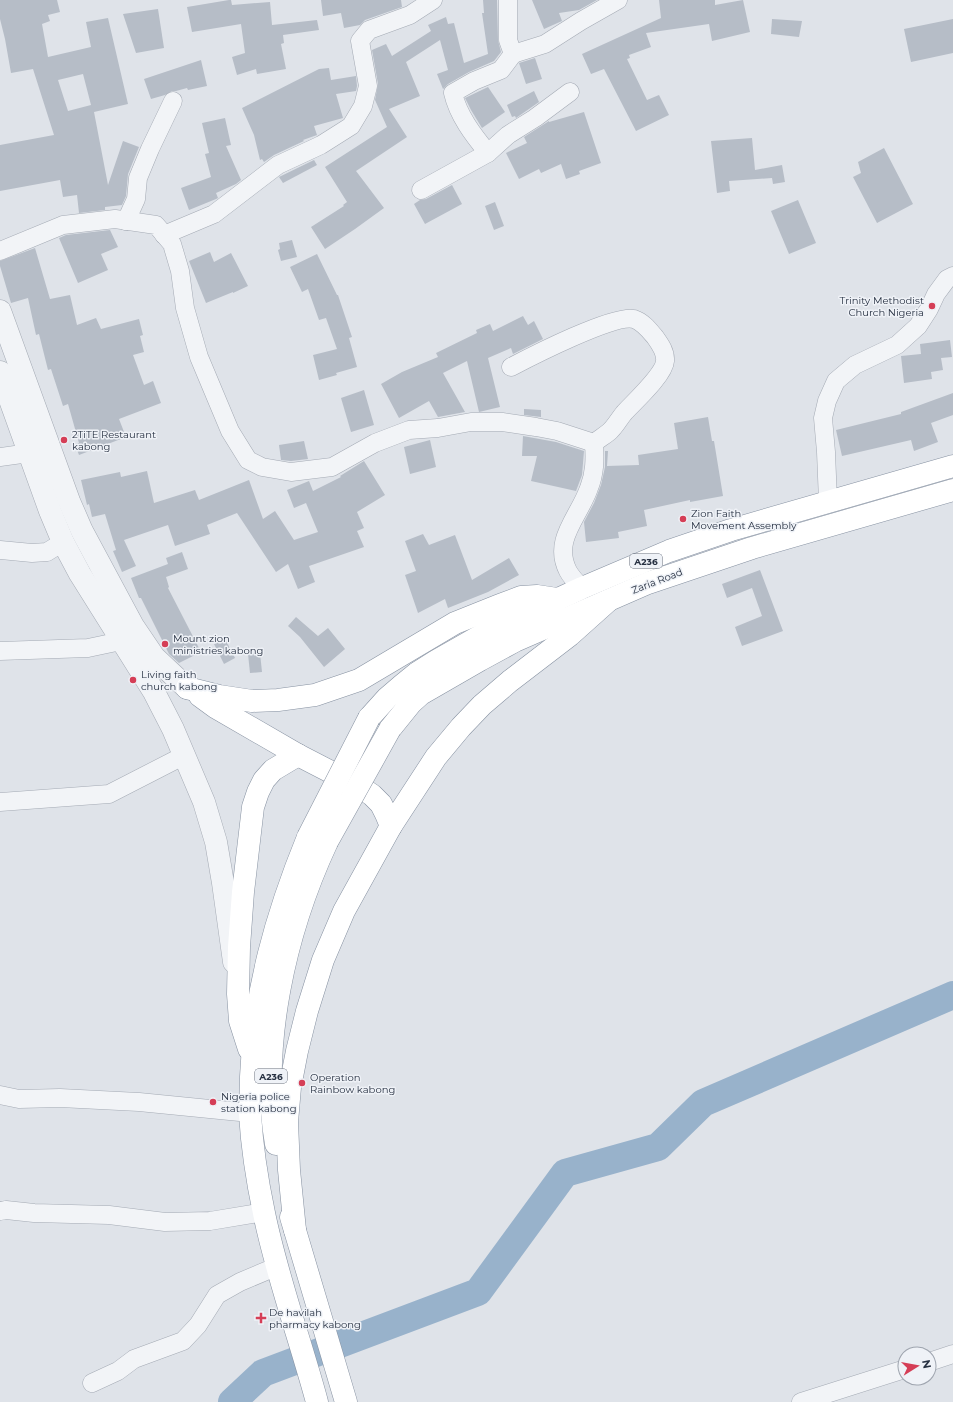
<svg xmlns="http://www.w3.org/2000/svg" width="953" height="1402" font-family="Montserrat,sans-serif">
	<rect width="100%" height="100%" fill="#dfe3e9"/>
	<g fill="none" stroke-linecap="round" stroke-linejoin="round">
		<polyline stroke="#98b2cb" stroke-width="28" points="232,1402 263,1373 478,1292 565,1173 658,1147 703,1103 953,995"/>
	</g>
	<g fill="#b6bdc7" fill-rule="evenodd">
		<path d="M0,0H57L60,12L48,15L50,21L42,24L48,57L91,47L86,22L108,18L128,104L94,112L108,185L123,141L139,147L128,174L126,196L122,205L105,207V210L79,213L77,195L63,197L60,180L0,191V145L54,135L33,69L11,73L5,39L0,19ZM83,74L91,105L68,111L58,80Z"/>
		<polygon points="229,0 231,0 232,5 270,2 272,25 317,20 319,30 283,35 284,43 281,44 286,69 257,74 256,69 237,75 232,57 245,53 241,24 192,32 187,7"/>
		<polygon points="321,0 401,0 402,7 365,20 360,25 344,28 341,13 323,16"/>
		<polygon points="483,0 497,0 498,40 501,52 494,61 469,72 448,84 443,89 437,74 448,70 440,40 406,62 420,96 389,109 407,137 356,171 384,208 355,229 325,249 311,227 344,206 343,205 347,202 325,167 387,127 375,100 378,84 372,50 386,44 392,56 431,31 428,25 446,17 448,24 454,23 464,63 488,54 482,13 484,13"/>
		<polygon points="532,0 597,0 579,10 559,13 562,21 544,29"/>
		<polygon points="659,0 715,0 715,5 743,0 750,32 712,41 709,24 646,33 651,47 629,55 630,58 627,59 647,100 659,95 669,115 636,131 604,69 591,74 582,54 661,18"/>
		<polygon points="158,9 164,48 136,53 123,14"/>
		<polygon points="772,19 802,21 799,37 771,34"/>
		<polygon points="953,19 953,53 911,62 904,29"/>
		<polygon points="535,58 542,79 526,84 519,63"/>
		<polygon points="201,60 207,86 188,90 187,88 176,91 172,91 165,95 151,99 144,79"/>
		<polygon points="329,68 331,80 356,76 357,86 356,91 336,94 343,118 314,126 317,135 303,140 304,141 274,155 264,162 262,159 260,160 254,135 242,108 319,69"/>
		<polygon points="488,87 505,112 482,128 471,110 465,98"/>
		<polygon points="534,91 539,102 516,118 515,116 512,117 507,105"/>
		<polygon points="584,112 601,163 579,171 580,174 566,179 561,164 541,173 539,169 519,179 506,153 527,143 524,137 549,121 549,122"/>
		<polygon points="225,118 231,145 226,146 241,180 236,184 216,193 218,198 216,199 189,210 181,188 211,177 205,154 209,153 202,123"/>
		<polygon points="752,138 755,170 782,165 785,182 773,184 772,178 729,181 730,191 717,193 711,141"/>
		<polygon points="884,148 913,204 877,223 853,177 861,173 858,162"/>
		<polygon points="314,160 317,165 283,183 279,177"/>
		<polygon points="452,185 462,204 425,224 414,204 420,200 426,199"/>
		<polygon points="798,200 816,243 789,254 771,211"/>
		<polygon points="495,202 504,226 494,230 485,206"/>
		<polygon points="110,230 118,247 101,254 108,270 78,283 59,238 66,235"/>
		<polygon points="292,240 297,257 281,261 278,250 280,249 279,243"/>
		<polygon points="35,248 50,299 70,295 77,325 96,318 101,329 139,319 143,335 140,336 144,352 133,355 144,385 153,381 161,403 119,419 126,437 79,455 75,444 79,443 68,404 63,406 51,369 48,370 39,334 36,335 28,298 11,303 0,266 0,261"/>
		<polygon points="210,252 214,262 231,253 248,286 233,293 233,292 206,303 189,261"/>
		<polygon points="317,254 337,295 338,295 352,337 349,338 357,367 336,373 337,375 319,380 313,355 337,349 326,318 319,320 308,289 302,292 290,267"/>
		<polygon points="523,316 528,325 534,321 543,339 513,354 511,348 488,358 500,407 479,412 467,361 443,373 465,412 438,417 429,401 399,418 381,384 402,372 438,357 436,353 477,333 476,330 490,324 493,331"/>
		<polygon points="950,340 952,357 941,358 943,370 931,372 932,379 904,383 901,356 921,354 920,344"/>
		<polygon points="364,390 374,425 351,432 341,398"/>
		<polygon points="953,393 953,415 931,423 938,442 914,451 911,440 842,456 836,430 901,414 901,412"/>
		<polygon points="524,409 541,410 541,417 524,415"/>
		<polygon points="708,417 712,441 714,441 723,496 690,502 690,500 644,510 647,526 618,532 619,538 586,542 584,522 594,503 601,485 605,467 605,451 608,451 607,466 639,465 638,455 678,449 674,423"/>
		<polygon points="523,436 556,442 584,451 582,475 576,491 531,481 537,456 522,456"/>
		<polygon points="430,440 436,467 410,474 404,447"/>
		<polygon points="304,441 308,459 291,461 281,460 279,445"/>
		<polygon points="364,461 385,495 357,512 364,528 357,531 364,547 309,566 315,582 298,589 288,564 276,572 237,513 207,525 210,534 175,546 168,525 124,540 136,566 122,572 113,551 116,550 105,514 92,517 89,504 87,505 81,480 120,472 121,477 147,471 154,503 195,490 199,500 249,480 263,519 275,511 294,540 318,532 306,503 294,508 287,490 309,481 313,491 341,477 340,476"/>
		<polygon points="423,534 429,545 455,535 472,580 509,558 519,575 488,592 448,608 445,599 418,613 405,575 416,571 405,541"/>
		<polygon points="182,552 188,569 166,577 169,587 168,588 201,652 179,663 169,654 141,598 139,598 131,578 168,564 166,558"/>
		<polygon points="760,570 783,631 742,646 735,627 762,616 752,588 727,598 722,584"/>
		<polygon points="296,617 318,636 328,628 345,649 324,667 300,637 288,626"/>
		<polygon points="225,639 235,658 224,664 214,644"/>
		<polygon points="260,653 262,672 250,673 248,654"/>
	</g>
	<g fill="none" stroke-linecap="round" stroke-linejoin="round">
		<g stroke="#a4aab4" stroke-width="19">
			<g id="minor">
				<path d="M508,0V40L513,54L501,70L474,81L453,93C458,115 473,135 488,153L508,135L535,118L570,92"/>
				<polyline points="513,54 545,44 581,21 618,0"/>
				<polyline points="421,190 488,153"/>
				<polyline points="126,221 136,199 138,178 150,149 173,101"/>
				<polyline points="164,235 214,214 278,165 321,145 351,126 363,106 368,86 360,41 369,30 410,15 433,0"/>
				<polyline points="0,251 63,225 115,219 156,225 172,244 180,271 185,308 199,357 230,431 248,460 262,467 291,472 332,467 375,443 409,430 438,428 471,422 502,422 536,427 557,431 594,443"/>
				<path d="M511,367C532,356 614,314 634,319C643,322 649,330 655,337C660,344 666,352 665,361C664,375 634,402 624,413C619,419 615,427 609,432C604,436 599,439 594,443C595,459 595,473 589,488C579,517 552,540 568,571C571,577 577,583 582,588"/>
				<polyline points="0,457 29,453"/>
				<polyline points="828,501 826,452 823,418 827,401 836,381 855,365 897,345 918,326 929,309 936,294 947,279 953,276"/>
				<polyline points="0,550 32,553 47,552 63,542"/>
				<polyline points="0,651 88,648 121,641"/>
				<polyline points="0,802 109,794 185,755"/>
				<polyline points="0,1095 19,1099 60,1098 139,1102 250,1113"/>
				<polyline points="0,1211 6,1210 34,1213 109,1215 165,1222 210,1221 264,1212"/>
				<polyline points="929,1362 953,1354"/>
				<polyline points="92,1383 118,1371 134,1359 183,1341 198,1325 217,1295 240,1282 278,1266"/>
				<polyline points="801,1402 905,1369"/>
			</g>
		</g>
		<g stroke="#a4aab4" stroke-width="23">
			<g id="tertiary">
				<polyline points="0,311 69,501 82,531 133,626 154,657 187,688"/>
				<polyline points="0,372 50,511 63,542 80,574 154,692 173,729 204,802 216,842 223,883 234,962"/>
			</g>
		</g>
		<g stroke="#8691a1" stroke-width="23">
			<g id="trunk">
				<polyline points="187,688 219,696 252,701 278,700 315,695 359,680 455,623 500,605 521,597 537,596 557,599"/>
				<polyline points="200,696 215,707 298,755 360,787 372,795 381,804 386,814 391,826"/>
				<polyline points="369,718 387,698 401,686 417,673 436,661 487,632 582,588 669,551 731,530 953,466"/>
				<polyline points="390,729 411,703 421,694 480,660 515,641 648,583 752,548 953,490"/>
				<path d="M308,837C276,915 254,993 251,1077C251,1089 250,1102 250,1114C252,1147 257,1180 264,1213C277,1277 300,1339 317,1402"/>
				<polyline points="249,1049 240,1021 238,994 239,947 243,892 253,807 258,792 264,780 273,770 298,755"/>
				<path d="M276,1144C259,1045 285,932 327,842"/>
				<polyline points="291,1217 346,1402"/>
				<polyline points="295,1230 289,1170 287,1122 290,1087 297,1051 307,1011 323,960 344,911 391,826 436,757 461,727 482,705 510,681 570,635 608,601"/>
			</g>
		</g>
		<use href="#minor" stroke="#f2f4f7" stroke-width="18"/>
		<use href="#tertiary" stroke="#f2f4f7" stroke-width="22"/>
		<use href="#trunk" stroke="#fff" stroke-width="22"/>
		<g stroke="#8691a1" stroke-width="23" stroke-linecap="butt">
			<g id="trunk-bridge">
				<polyline points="308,837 369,718"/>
				<polyline points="327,842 390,729"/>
			</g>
		</g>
		<use href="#trunk-bridge" stroke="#fff" stroke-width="22"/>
	</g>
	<g fill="#d53e56" stroke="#eff2f7" stroke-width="1.5">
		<circle cx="932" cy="306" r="4"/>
		<circle cx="64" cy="440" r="4"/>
		<circle cx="683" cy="519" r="4"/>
		<circle cx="165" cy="644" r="4"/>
		<circle cx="133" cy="680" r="4"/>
		<circle cx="302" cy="1083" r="4"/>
		<circle cx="213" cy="1102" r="4"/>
		<path d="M259 1312h4v4h4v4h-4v4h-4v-4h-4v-4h4z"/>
	</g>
	<g text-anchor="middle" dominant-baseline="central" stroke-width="3" stroke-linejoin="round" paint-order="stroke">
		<g fill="#eff2f7" stroke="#636b78" stroke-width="1">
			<rect x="630" y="554" width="32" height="14" rx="3"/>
			<rect x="255" y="1069" width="32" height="14" rx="3"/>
		</g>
		<g font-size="9" font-weight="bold" fill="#273142">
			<text x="646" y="561">A236</text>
			<text x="271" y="1076">A236</text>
		</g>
		<g font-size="10" fill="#273142" stroke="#eff2f7" text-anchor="start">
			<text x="924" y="300" text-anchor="end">Trinity Methodist<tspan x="924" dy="12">Church Nigeria</tspan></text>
			<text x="72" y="434">2TiTE Restaurant<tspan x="72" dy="12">kabong</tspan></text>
			<text x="691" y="513">Zion Faith<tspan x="691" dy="12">Movement Assembly</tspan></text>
			<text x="173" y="638">Mount zion<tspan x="173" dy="12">ministries kabong</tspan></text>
			<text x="141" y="674">Living faith<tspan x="141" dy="12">church kabong</tspan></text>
			<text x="310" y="1077">Operation<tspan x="310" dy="12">Rainbow kabong</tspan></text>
			<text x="221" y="1096">Nigeria police<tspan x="221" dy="12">station kabong</tspan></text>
			<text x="269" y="1312">De havilah<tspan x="269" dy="12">pharmacy kabong</tspan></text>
		</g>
		<g font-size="10" fill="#273142" stroke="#eff2f7">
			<text transform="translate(657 581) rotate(-21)">Zaria Road</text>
		</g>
	</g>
	<g transform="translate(917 1366) rotate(79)"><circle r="19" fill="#eff2f7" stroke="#9fa5af"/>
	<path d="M0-3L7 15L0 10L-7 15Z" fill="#d53e56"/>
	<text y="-6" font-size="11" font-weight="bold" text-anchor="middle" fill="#273142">N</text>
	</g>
</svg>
